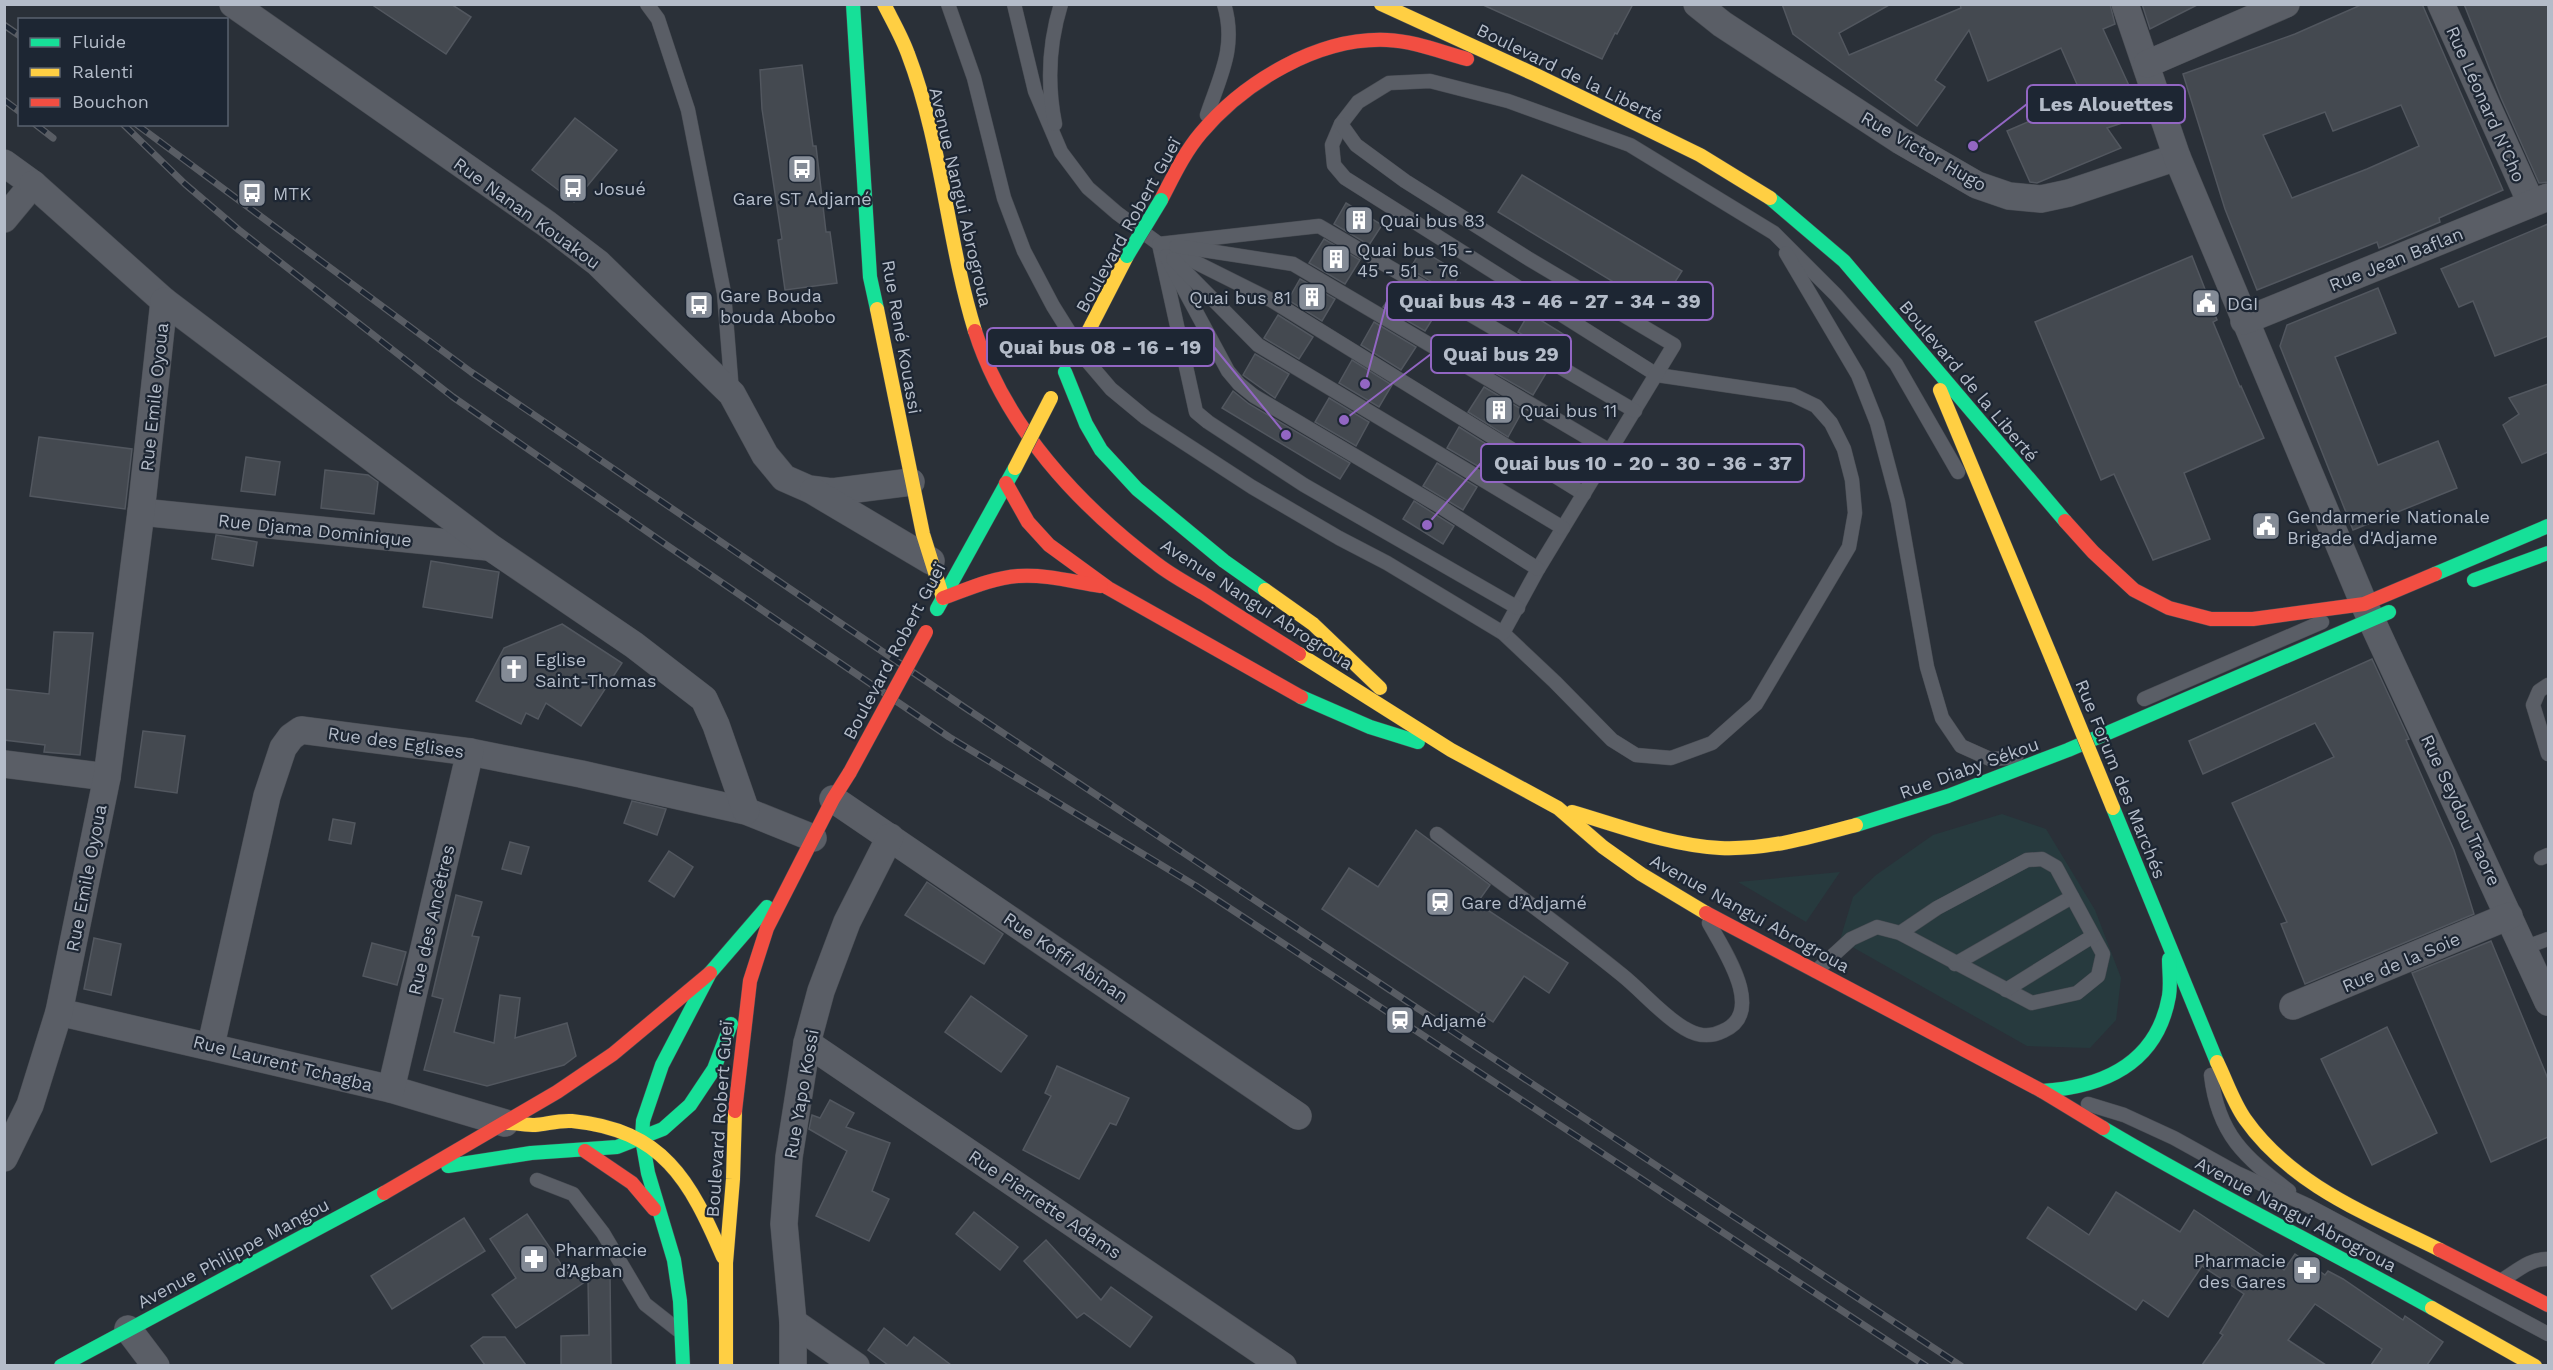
<svg xmlns="http://www.w3.org/2000/svg" width="2553" height="1370" font-family="'Work Sans',sans-serif">
	<rect width="100%" height="100%" fill="#2a3038"/>
	<g fill="#273a3e">
		<polygon points="2002,814 2046,829 2095,910 2121,978 2116,1020 2090,1048 2027,1046 1840,940 1853,897 1876,875 1933,835"/>
		<polygon points="1840,872 1806,922 1738,882"/>
	</g>
	<g fill="#444950" stroke="#52575f" stroke-width="1.5" fill-rule="evenodd">
		<polygon points="371,4 451,4 471,17 446,54"/>
		<polygon points="1481,4 1633,4 1617,34 1615,33 1602,59"/>
		<polygon points="1782,4 1891,4 1839,33 1849,55 1961,8 1960,4 2110,4 2115,24 2103,29 2143,116 2107,128 2121,148 2037,183 2030,182 2007,131 2083,98 2061,48 1988,81 1969,30 1935,80 1945,87 1917,126 1793,34"/>
		<polygon points="2142,4 2199,4 2150,29"/>
		<path d="M2363,4H2422L2503,190L2439,218L2440,222L2379,248L2377,242L2257,290L2225,209L2183,74L2295,34ZM2401,105L2419,146L2367,169L2292,198L2263,135L2325,112L2333,131Z"/>
		<polygon points="2464,4 2548,4 2548,182 2539,183 2501,98"/>
		<polygon points="802,65 813,146 816,146 826,232 830,232 837,283 785,290 778,240 782,239 762,109 760,70"/>
		<polygon points="575,118 617,150 574,202 532,170"/>
		<polygon points="1522,175 1682,271 1658,309 1498,212"/>
		<polygon points="1346,203 1382,225 1369,245 1334,224"/>
		<polygon points="2548,224 2548,336 2495,356 2473,301 2459,307 2441,269"/>
		<polygon points="1324,239 1360,260 1345,284 1309,263"/>
		<polygon points="1421,250 1460,273 1449,292 1410,269"/>
		<polygon points="2192,256 2217,320 2213,322 2240,387 2241,386 2264,438 2184,473 2210,539 2153,560 2114,474 2101,480 2035,322"/>
		<polygon points="1300,279 1335,299 1322,321 1288,300"/>
		<polygon points="1400,284 1440,307 1425,331 1383,307"/>
		<polygon points="2378,288 2396,333 2335,357 2378,465 2438,441 2457,488 2353,530 2280,346 2287,325"/>
		<polygon points="1529,313 1568,337 1557,355 1518,332"/>
		<polygon points="1278,315 1313,337 1299,359 1264,338"/>
		<polygon points="1374,322 1416,347 1401,370 1361,345"/>
		<polygon points="1508,347 1548,370 1533,395 1493,372"/>
		<polygon points="1255,354 1289,374 1275,398 1243,375"/>
		<polygon points="1352,360 1392,385 1379,407 1339,383"/>
		<polygon points="2548,384 2548,452 2522,463 2503,425 2519,414 2509,398"/>
		<polygon points="1484,387 1523,410 1508,437 1468,412"/>
		<polygon points="1233,391 1249,404 1350,463 1340,479 1222,408"/>
		<polygon points="1329,398 1369,422 1356,446 1315,422"/>
		<polygon points="1459,427 1499,452 1486,471 1447,448"/>
		<polygon points="39,437 132,449 125,509 30,496"/>
		<polygon points="246,457 280,462 275,495 241,491"/>
		<polygon points="1437,463 1477,487 1463,510 1423,486"/>
		<polygon points="325,470 368,475 378,482 374,514 321,508"/>
		<polygon points="1414,501 1454,526 1443,544 1403,519"/>
		<polygon points="216,535 257,542 253,566 212,559"/>
		<polygon points="431,561 499,572 492,618 423,607"/>
		<polygon points="562,624 622,663 581,726 546,703 538,719 526,713 521,724 476,701 504,648"/>
		<polygon points="54,632 93,633 80,755 44,752 45,745 4,740 4,689 49,694"/>
		<polygon points="2372,659 2409,739 2406,740 2454,850 2474,914 2305,984 2281,924 2287,922 2232,803 2334,757 2315,723 2203,774 2189,741"/>
		<polygon points="143,731 185,736 177,793 135,787"/>
		<polygon points="632,801 666,809 657,835 624,823"/>
		<polygon points="333,819 355,823 351,844 329,840"/>
		<polygon points="1416,830 1490,885 1477,903 1568,963 1549,993 1524,976 1493,1022 1322,909 1349,868 1378,887"/>
		<polygon points="510,842 529,847 521,874 502,869"/>
		<polygon points="669,851 693,867 674,897 649,881"/>
		<polygon points="927,882 1003,934 984,964 905,915"/>
		<polygon points="456,895 482,902 472,936 479,937 454,1032 494,1043 500,995 520,998 515,1038 567,1023 576,1056 564,1065 487,1086 424,1070 443,999 432,996"/>
		<polygon points="94,938 121,944 111,995 84,989"/>
		<polygon points="2491,941 2548,1079 2548,1137 2491,1162 2412,973"/>
		<polygon points="372,943 406,952 397,985 363,976"/>
		<polygon points="971,996 1027,1036 1001,1072 945,1032"/>
		<polygon points="2387,1027 2437,1133 2372,1165 2321,1059"/>
		<polygon points="1057,1066 1129,1098 1116,1125 1110,1123 1079,1179 1023,1150 1051,1096 1045,1093"/>
		<polygon points="830,1100 854,1113 846,1127 890,1143 872,1191 889,1199 869,1241 816,1216 847,1151 809,1129 812,1115 820,1118"/>
		<polygon points="2116,1192 2180,1232 2194,1210 2284,1270 2295,1254 2325,1275 2328,1271 2343,1279 2403,1320 2405,1316 2443,1342 2427,1365 2371,1365 2382,1349 2315,1304 2288,1340 2326,1365 2202,1365 2223,1335 2220,1333 2244,1294 2202,1266 2168,1317 2143,1300 2136,1310 2027,1238 2048,1207 2089,1235"/>
		<polygon points="974,1212 1018,1247 1000,1270 956,1234"/>
		<polygon points="527,1214 567,1273 610,1272 611,1365 561,1365 561,1336 589,1335 588,1280 516,1328 492,1295 516,1278 490,1239"/>
		<polygon points="464,1218 485,1251 392,1309 371,1276"/>
		<polygon points="1046,1240 1101,1300 1111,1287 1152,1317 1130,1347 1084,1313 1077,1318 1024,1261"/>
		<polygon points="884,1328 907,1346 914,1337 951,1365 888,1365 868,1350"/>
		<polygon points="483,1337 505,1337 526,1365 485,1365 471,1346"/>
	</g>
	<g fill="none" stroke-linecap="round" stroke-linejoin="round">
		<g stroke="#484c53" stroke-width="15">
			<g id="lane">
				<polyline points="647,4 658,19 688,110 724,293 732,392"/>
				<polyline points="948,4 974,78 1004,198 1024,251 1053,306 1088,362 1111,389 1146,418 1252,487 1339,538 1387,563 1503,633 1555,682 1612,740 1636,755 1671,758 1712,743 1756,704 1849,547 1855,513 1852,480 1844,449 1831,423 1816,406 1793,395 1657,375 1345,178 1334,165 1332,145 1341,124 1358,102 1389,83 1430,81 1508,101 1630,145 1774,233 1836,295 1896,364 1958,472"/>
				<polyline points="1014,4 1035,91 1061,152 1088,188 1117,213 1159,244 1271,300 1584,494"/>
				<path d="M1207,115C1220,76 1237,47 1224,4"/>
				<path d="M1055,124C1047,84 1049,43 1061,4"/>
				<polyline points="1341,124 1356,145 1405,181 1529,259 1674,345 1538,569 1503,633"/>
				<polyline points="1159,244 1196,412 1208,422 1304,485 1518,608"/>
				<polyline points="1159,244 1319,226 1635,411"/>
				<polyline points="1176,246 1293,264 1610,451"/>
				<polyline points="1786,253 1858,375 1877,423 1898,502 1927,667 1942,718 1961,746 1990,759 2009,758 2017,755"/>
				<polyline points="1166,256 1228,371 1239,384 1254,396 1441,507 1538,569"/>
				<polyline points="1173,259 1258,345 1563,528"/>
				<polyline points="2548,685 2539,691 2533,705 2548,754"/>
				<polyline points="2144,699 2322,622"/>
				<path d="M1437,834C1498,881 1562,926 1622,975C1642,991 1663,1016 1684,1028C1697,1036 1709,1038 1723,1031C1767,1012 1723,949 1709,923"/>
				<polyline points="2541,858 2548,855"/>
				<polyline points="2523,948 2548,939"/>
				<polyline points="1955,964 2072,897"/>
				<polyline points="1816,971 1851,939 1877,927 1900,933 2032,1003 2077,993 2098,976 2103,954 2056,867 2042,859 2027,860 1937,908 1900,933"/>
				<polyline points="2006,990 2093,936"/>
				<path d="M2211,1075C2218,1135 2245,1157 2289,1191"/>
				<polyline points="2088,1104 2124,1115 2174,1138 2237,1173 2307,1205 2548,1334"/>
				<polyline points="537,1180 573,1194 603,1233 645,1304 678,1330"/>
				<path d="M2502,1280C2517,1271 2531,1258 2548,1259"/>
			</g>
		</g>
		<g stroke="#484c53" stroke-width="28">
			<g id="street">
				<polyline points="233,4 547,224 598,263 732,394 765,455 784,478 809,489 832,492 911,482"/>
				<polyline points="1697,4 1722,24 1901,141 1977,185 2009,196 2041,199 2069,193 2177,157"/>
				<polyline points="2125,4 2177,157 2364,604 2548,1002"/>
				<polyline points="2441,4 2531,203"/>
				<polyline points="2147,64 2286,4"/>
				<polyline points="4,163 33,184 4,219"/>
				<polyline points="33,184 164,301"/>
				<polyline points="2244,321 2548,197"/>
				<polyline points="813,491 931,561"/>
				<polyline points="141,512 488,547"/>
				<polyline points="4,764 107,777"/>
				<polyline points="833,799 1298,1116"/>
				<polyline points="2293,1006 2509,916"/>
				<polyline points="59,1012 391,1089 505,1123"/>
				<polyline points="807,1043 1283,1366"/>
				<polyline points="211,1045 267,796 283,748 291,737 301,730 470,752 581,774 746,811 813,838"/>
				<polyline points="391,1089 470,752"/>
				<polyline points="4,1158 30,1105 59,1012 107,777 141,512 164,301 490,547 634,645 704,699 716,725 746,811"/>
				<polyline points="793,1322 856,1366"/>
				<polyline points="128,1329 156,1366"/>
				<polyline points="793,1366 793,1322 784,1224 789,1157 807,1043 821,991 847,922 890,837"/>
			</g>
		</g>
		<g stroke="#484c53" stroke-width="15">
			<g id="fast">
				<polyline points="853,4 870,277 877,309"/>
				<polyline points="1770,198 1844,261 2065,521"/>
				<polyline points="1065,372 1086,424 1101,450 1137,489 1224,561 1265,590"/>
				<polyline points="2435,574 2548,526"/>
				<polyline points="2474,580 2548,553"/>
				<polyline points="937,609 1015,468"/>
				<polyline points="1301,697 1370,727 1418,742"/>
				<polyline points="2113,808 2217,1062"/>
				<polyline points="1856,825 1948,796 2068,750 2389,612"/>
				<path d="M2042,1091C2103,1087 2157,1064 2169,996C2171,984 2169,971 2169,959"/>
				<path d="M2103,1128C2210,1192 2323,1247 2432,1308"/>
				<polyline points="448,1166 531,1153 617,1147 663,1129 690,1105 714,1069 731,1024"/>
				<polyline points="61,1366 384,1193"/>
				<polyline points="683,1366 680,1301 674,1260 648,1173 642,1139 643,1121 662,1065 710,973 767,907"/>
			</g>
		</g>
		<g stroke="#484c53" stroke-width="15">
			<g id="slow">
				<path d="M884,4C892,20 902,37 908,54C942,143 947,240 975,331"/>
				<polyline points="1381,4 1536,75 1700,155 1770,198"/>
				<polyline points="877,309 923,534 943,598"/>
				<polyline points="1091,326 1127,256"/>
				<polyline points="1940,390 2052,659"/>
				<polyline points="1265,590 1313,624 1380,688"/>
				<polyline points="1299,654 1451,750 1558,808 1603,847 1641,874 1706,913"/>
				<path d="M1572,812C1620,826 1669,845 1720,848C1767,850 1812,837 1856,825"/>
				<path d="M2217,1062C2226,1080 2233,1102 2245,1119C2292,1186 2370,1215 2440,1250"/>
				<path d="M507,1123C516,1123 526,1125 535,1125C547,1124 559,1120 572,1121C663,1130 690,1180 723,1257"/>
				<polyline points="2432,1308 2535,1366"/>
				<polyline points="726,1366 726,1263 733,1179 735,1111"/>
			</g>
		</g>
		<g stroke="#484c53" stroke-width="15">
			<g id="jam">
				<path d="M1161,200C1173,177 1184,153 1201,133C1244,82 1318,37 1387,40C1414,41 1441,52 1467,59"/>
				<path d="M975,331C1005,426 1078,505 1157,564C1171,575 1188,584 1203,593C1235,614 1267,634 1299,654"/>
				<polyline points="1006,483 1028,522 1049,545 1108,588 1301,697"/>
				<polyline points="2065,521 2093,552 2134,590 2169,608 2211,619 2253,619 2364,604 2435,574"/>
				<path d="M943,598C968,589 992,578 1018,576C1046,574 1074,582 1101,586"/>
				<polyline points="1706,913 2042,1091 2103,1128"/>
				<polyline points="735,1111 750,981 767,928 833,799 850,772"/>
				<polyline points="585,1151 632,1183 654,1209"/>
				<polyline points="384,1193 557,1092 613,1054 710,973"/>
				<polyline points="2440,1250 2548,1305"/>
			</g>
		</g>
		<use href="#lane" stroke="#5a5e66" stroke-width="14"/>
		<use href="#street" stroke="#5a5e66" stroke-width="27"/>
		<use href="#fast" stroke="#16e098" stroke-width="14"/>
		<use href="#slow" stroke="#ffcf43" stroke-width="14"/>
		<use href="#jam" stroke="#f24e42" stroke-width="14"/>
		<g stroke="#595d64" stroke-width="7">
			<g id="rail">
				<polyline points="4,25 20,36"/>
				<polyline points="4,100 20,112"/>
				<polyline points="35,124 53,138"/>
				<polyline points="123,124 185,184 239,230 453,397 665,544 949,737 1196,886 1926,1366"/>
				<polyline points="136,124 471,372 964,707 1411,1004 1961,1366"/>
			</g>
		</g>
		<use href="#rail" stroke="#1d2633" stroke-width="4.5" stroke-dasharray="14" stroke-linecap="butt"/>
		<g stroke="#484c53" stroke-width="15" stroke-linecap="butt">
			<polyline id="fast-bridge" points="1127,256 1161,200"/>
		</g>
		<g stroke="#484c53" stroke-width="15" stroke-linecap="butt">
			<g id="slow-bridge">
				<polyline points="1075,356 1091,326"/>
				<polyline points="1015,468 1051,398"/>
				<polyline points="2052,659 2113,808"/>
			</g>
		</g>
		<g stroke="#484c53" stroke-width="15" stroke-linecap="butt">
			<polyline id="jam-bridge" points="850,772 926,632"/>
		</g>
		<use href="#fast-bridge" stroke="#16e098" stroke-width="14"/>
		<use href="#slow-bridge" stroke="#ffcf43" stroke-width="14"/>
		<use href="#jam-bridge" stroke="#f24e42" stroke-width="14"/>
	</g>
	<defs>
		<g id="bus-square" transform="scale(1.5)"><rect x="-9" y="-9" width="18" height="18" rx="4" fill="#848b96" stroke="#1d2633"/><path d="M-5-6H5V4H4V6H2V4H-2V6H-4V4H-5ZM-3.5-4V0h7V-4ZM-3.5 1.2v1.5H-2V1.2ZM2 1.2v1.5H3.5V1.2Z" fill="#fff"/></g>
		<g id="building-square" transform="scale(1.5)"><rect x="-9" y="-9" width="18" height="18" rx="4" fill="#848b96" stroke="#1d2633"/><path d="M-4-6H4V6H1V3H-1V6H-4ZM-2.5-4.3h1.7v1.8h-1.7ZM.8-4.3h1.7v1.8H.8ZM-2.5-1h1.7V.8h-1.7ZM.8-1h1.7V.8H.8Z" fill="#fff"/></g>
		<g id="civic-square" transform="scale(1.5)"><rect x="-9" y="-9" width="18" height="18" rx="4" fill="#848b96" stroke="#1d2633"/><path d="M-.6-6.5H3V-4.5H.6V-3L4-1V1h2V6H-6V1h2V-1L-.6-3ZM-1.2 2.5V6h2.4V2.5Z" fill="#fff"/></g>
		<g id="church-square" transform="scale(1.5)"><rect x="-9" y="-9" width="18" height="18" rx="4" fill="#848b96" stroke="#1d2633"/><path d="M-1.2-6h2.4v3.5h3.3v2.4h-3.3V6h-2.4V-.1h-3.3v-2.4h3.3Z" fill="#fff"/></g>
		<g id="station-square" transform="scale(1.5)"><rect x="-9" y="-9" width="18" height="18" rx="4" fill="#848b96" stroke="#1d2633"/><path d="M-3-6H3Q5-6 5-4V2Q5 4 3 4L4.5 6H3L1.5 4h-3L-3 6H-4.5L-3 4Q-5 4-5 2V-4Q-5-6-3-6ZM-3.5-4v3h7v-3ZM-3.5 1v1.5H-2V1ZM2 1v1.5H3.5V1Z" fill="#fff"/></g>
		<g id="pharmacy-square" transform="scale(1.5)"><rect x="-9" y="-9" width="18" height="18" rx="4" fill="#848b96" stroke="#1d2633"/><path d="M-2-6h4v4h4v4h-4v4h-4v-4h-4v-4h4Z" fill="#fff"/></g>
	</defs>
	<g fill-rule="evenodd">
		<use href="#bus-square" x="802" y="169"/>
		<use href="#bus-square" x="573" y="188"/>
		<use href="#bus-square" x="252" y="193"/>
		<use href="#building-square" x="1359" y="220"/>
		<use href="#building-square" x="1336" y="259"/>
		<use href="#building-square" x="1312" y="297"/>
		<use href="#civic-square" x="2206" y="303"/>
		<use href="#bus-square" x="699" y="305"/>
		<use href="#building-square" x="1499" y="410"/>
		<use href="#civic-square" x="2266" y="526"/>
		<use href="#church-square" x="514" y="669"/>
		<use href="#station-square" x="1440" y="902"/>
		<use href="#station-square" x="1400" y="1020"/>
		<use href="#pharmacy-square" x="534" y="1259"/>
		<use href="#pharmacy-square" x="2307" y="1270"/>
	</g>
	<g text-anchor="middle" dominant-baseline="central" stroke-width="4.5" stroke-linejoin="round" paint-order="stroke">
		<g font-size="18" fill="#b4bcc9" stroke="#1d2633">
			<text transform="translate(1570 73) rotate(26)">Boulevard de la Liberté</text>
			<text transform="translate(2486 104) rotate(66)">Rue Léonard N'Cho</text>
			<text transform="translate(1924 151) rotate(30)">Rue Victor Hugo</text>
			<text transform="translate(961 197) rotate(77)">Avenue Nangui Abrogroua</text>
			<text transform="translate(527 213) rotate(36)">Rue Nanan Kouakou</text>
			<text transform="translate(1128 225) rotate(-61)">Boulevard Robert Gueï</text>
			<text transform="translate(2396 259) rotate(-22)">Rue Jean Baflan</text>
			<text transform="translate(902 337) rotate(80)">Rue René Kouassi</text>
			<text transform="translate(1969 381) rotate(50)">Boulevard de la Liberté</text>
			<text transform="translate(154 397) rotate(-84)">Rue Emile Oyoua</text>
			<text transform="translate(315 530) rotate(6)">Rue Djama Dominique</text>
			<text transform="translate(1257 604) rotate(33)">Avenue Nangui Abrogroua</text>
			<text transform="translate(894 651) rotate(-62)">Boulevard Robert Gueï</text>
			<text transform="translate(396 742) rotate(8)">Rue des Eglises</text>
			<text transform="translate(1969 768) rotate(-20)">Rue Diaby Sékou</text>
			<text transform="translate(2121 779) rotate(68)">Rue Forum des Marchés</text>
			<text transform="translate(2461 810) rotate(65)">Rue Seydou Traore</text>
			<text transform="translate(86 878) rotate(-79)">Rue Emile Oyoua</text>
			<text transform="translate(1750 913) rotate(29)">Avenue Nangui Abrogroua</text>
			<text transform="translate(431 920) rotate(-77)">Rue des Ancêtres</text>
			<text transform="translate(1066 957) rotate(34)">Rue Koffi Abinan</text>
			<text transform="translate(2401 962) rotate(-23)">Rue de la Soie</text>
			<text transform="translate(283 1063) rotate(14)">Rue Laurent Tchagba</text>
			<text transform="translate(801 1094) rotate(-80)">Rue Yapo Kossi</text>
			<text transform="translate(719 1119) rotate(-86)">Boulevard Robert Gueï</text>
			<text transform="translate(1045 1204) rotate(34)">Rue Pierrette Adams</text>
			<text transform="translate(2296 1214) rotate(28)">Avenue Nangui Abrogroua</text>
			<text transform="translate(233 1253) rotate(-28)">Avenue Philippe Mangou</text>
		</g>
		<g font-size="18" fill="#b4bcc9" stroke="#1d2633" text-anchor="start">
			<text x="594" y="188">Josué</text>
			<text x="273" y="193">MTK</text>
			<text x="802" y="198" text-anchor="middle">Gare ST Adjamé</text>
			<text x="1380" y="220">Quai bus 83</text>
			<text x="1357" y="249">Quai bus 15 -<tspan x="1357" dy="21">45 - 51 - 76</tspan></text>
			<text x="720" y="295">Gare Bouda<tspan x="720" dy="21">bouda Abobo</tspan></text>
			<text x="1291" y="297" text-anchor="end">Quai bus 81</text>
			<text x="2227" y="303">DGI</text>
			<text x="1520" y="410">Quai bus 11</text>
			<text x="2287" y="516">Gendarmerie Nationale<tspan x="2287" dy="21">Brigade d'Adjame</tspan></text>
			<text x="535" y="659">Eglise<tspan x="535" dy="21">Saint-Thomas</tspan></text>
			<text x="1461" y="902">Gare d’Adjamé</text>
			<text x="1421" y="1020">Adjamé</text>
			<text x="555" y="1249">Pharmacie<tspan x="555" dy="21">d’Agban</tspan></text>
			<text x="2286" y="1260" text-anchor="end">Pharmacie<tspan x="2286" dy="21">des Gares</tspan></text>
		</g>
	</g>
	<path fill="none" stroke="#9266c3" stroke-width="2" d="M1973 146L2027 104M1365 384L1387 301M1286 435L1214 347M1344 420L1431 354M1427 525L1481 463"/>
	<g fill="#9266c3" stroke="#1d2633" stroke-width="2">
		<circle cx="1973" cy="146" r="6"/>
		<circle cx="1365" cy="384" r="6"/>
		<circle cx="1286" cy="435" r="6"/>
		<circle cx="1344" cy="420" r="6"/>
		<circle cx="1427" cy="525" r="6"/>
	</g>
	<g fill="#1d2633" stroke="#9266c3" stroke-width="2">
		<rect x="2027" y="85" width="158" height="38" rx="6"/>
		<rect x="1387" y="282" width="326" height="38" rx="6"/>
		<rect x="987" y="328" width="227" height="38" rx="6"/>
		<rect x="1431" y="335" width="140" height="38" rx="6"/>
		<rect x="1481" y="444" width="323" height="38" rx="6"/>
	</g>
	<g font-size="20" text-anchor="middle" font-weight="bold" fill="#b4bcc9">
		<text x="2106" y="111">Les Alouettes</text>
		<text x="1550" y="308">Quai bus 43 - 46 - 27 - 34 - 39</text>
		<text x="1100" y="354">Quai bus 08 - 16 - 19</text>
		<text x="1501" y="361">Quai bus 29</text>
		<text x="1643" y="470">Quai bus 10 - 20 - 30 - 36 - 37</text>
	</g>
	<rect width="2553" height="1370" fill="none" stroke="#b4bcc9" stroke-width="12"/>
	<rect x="18" y="18" width="210" height="108" fill="#1d2633" stroke="#59626f" stroke-width="1.5"/>
	<rect x="30" y="38" width="30" height="9" fill="#16e098" stroke="#59626f" stroke-width="1.5"/>
	<text x="72" y="48" font-size="18" fill="#b4bcc9">Fluide</text>
	<rect x="30" y="68" width="30" height="9" fill="#ffcf43" stroke="#59626f" stroke-width="1.5"/>
	<text x="72" y="78" font-size="18" fill="#b4bcc9">Ralenti</text>
	<rect x="30" y="98" width="30" height="9" fill="#f24e42" stroke="#59626f" stroke-width="1.5"/>
	<text x="72" y="108" font-size="18" fill="#b4bcc9">Bouchon</text>
</svg>
